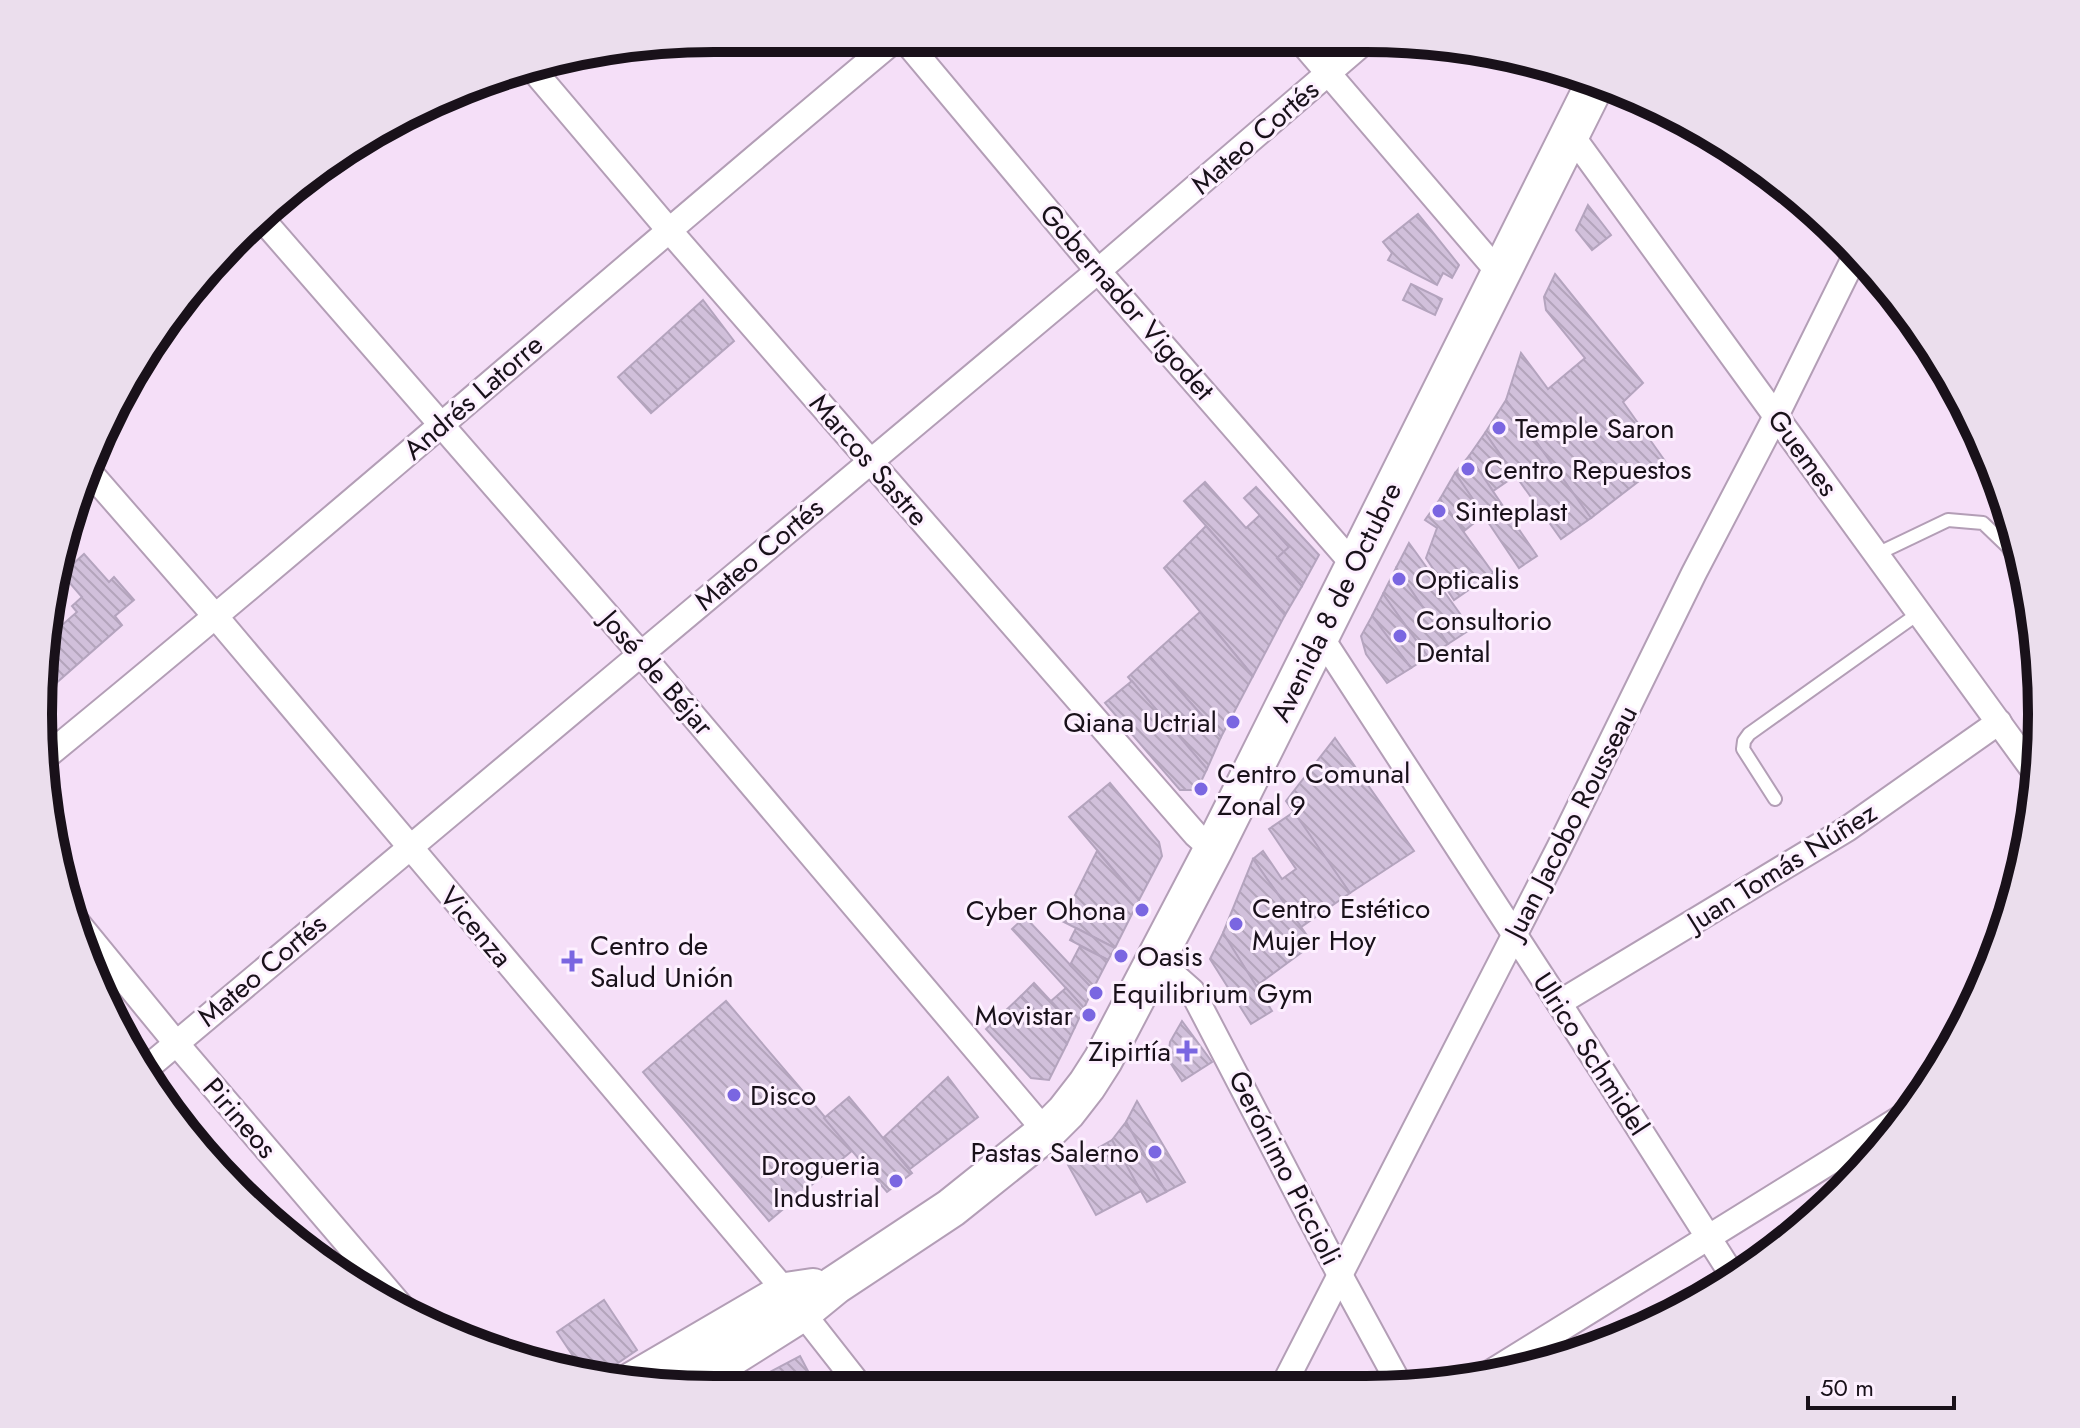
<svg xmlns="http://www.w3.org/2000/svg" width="2080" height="1428" font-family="Jost,sans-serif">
	<defs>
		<pattern id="building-back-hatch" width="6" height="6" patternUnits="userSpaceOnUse" patternTransform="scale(2)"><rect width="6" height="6" fill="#d1c0db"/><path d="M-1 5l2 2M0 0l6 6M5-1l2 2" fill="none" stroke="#b3a4bb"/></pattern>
	</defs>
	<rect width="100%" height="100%" fill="#f5dff8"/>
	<g fill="url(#building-back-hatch)" stroke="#b4a4be" stroke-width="2">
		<polygon points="1588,205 1611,235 1592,250 1576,230"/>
		<polygon points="1418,214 1459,265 1452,278 1443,273 1437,285 1388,260 1392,253 1383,242"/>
		<polygon points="1555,274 1643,383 1623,402 1665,461 1591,518 1506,400 1521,353 1548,389 1585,358 1546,310 1544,297"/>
		<polygon points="1411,284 1442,299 1435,315 1403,300"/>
		<polygon points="703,300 734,341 651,413 618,377"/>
		<polygon points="1506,400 1591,518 1561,539 1485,433"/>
		<polygon points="1485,433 1515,476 1493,491 1469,456"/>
		<polygon points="1469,456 1537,556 1519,568 1455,473"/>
		<polygon points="1455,473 1484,515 1464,531 1440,499"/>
		<polygon points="1205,482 1246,528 1260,515 1289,547 1277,558 1302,586 1285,615 1184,501"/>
		<polygon points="1256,487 1319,555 1302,586 1277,558 1289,547 1244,498"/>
		<polygon points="1440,499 1493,573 1454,600 1426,558 1437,528 1425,520"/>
		<polygon points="1206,526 1285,615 1253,676 1164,568"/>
		<polygon points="1409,543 1471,629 1448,644 1396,568"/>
		<polygon points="84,554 109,582 114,577 134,600 115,616 122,625 46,692 44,641 77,612 72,606 82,597 62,574"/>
		<polygon points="1396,568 1448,644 1428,657 1383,594"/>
		<polygon points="1383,594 1428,657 1411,668 1372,616"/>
		<polygon points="1200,612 1253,676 1221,737 1150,657"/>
		<polygon points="1372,616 1411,668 1387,683 1366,654 1361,636"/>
		<polygon points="1150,657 1221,737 1207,769 1128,677"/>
		<polygon points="1132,681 1207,769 1197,790 1180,790 1105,703"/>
		<polygon points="1335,738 1414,851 1350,893 1286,801"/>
		<polygon points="1110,783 1159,842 1162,856 1139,900 1069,817"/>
		<polygon points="1294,812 1350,893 1301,927 1253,859 1263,851 1282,879 1296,869 1269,829"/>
		<polygon points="1097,851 1139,900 1115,948 1062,921"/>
		<polygon points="1253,859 1313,944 1256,986 1223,933"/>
		<polygon points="1025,917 1093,989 1084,1008 1012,929"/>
		<polygon points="1076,928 1115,948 1108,960 1070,940"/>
		<polygon points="1223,933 1272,1011 1251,1024 1210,959"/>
		<polygon points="1080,946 1108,960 1093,989 1070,965"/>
		<polygon points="1034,983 1075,1027 1067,1044 1021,996"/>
		<polygon points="1066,988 1084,1008 1075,1027 1051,1001"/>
		<polygon points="1021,996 1067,1044 1049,1080 1031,1078 986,1029"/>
		<polygon points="726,1001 853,1150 769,1221 643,1072"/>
		<polygon points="1182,1021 1212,1062 1182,1081 1168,1059 1170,1042"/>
		<polygon points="948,1077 978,1117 910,1169 883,1138"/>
		<polygon points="849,1097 912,1173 887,1192 824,1118"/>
		<polygon points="1137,1101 1185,1182 1166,1192 1126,1122"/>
		<polygon points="1126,1122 1166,1192 1147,1202 1112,1140"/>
		<polygon points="1112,1140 1141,1191 1096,1215 1068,1165"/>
		<polygon points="604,1300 637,1350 596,1378 587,1377 557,1332"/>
		<polygon points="800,1356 818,1390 736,1390"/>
	</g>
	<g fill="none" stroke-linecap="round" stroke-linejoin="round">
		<g stroke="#b39eb6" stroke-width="16">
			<g id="lane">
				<polyline points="1877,554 1948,520 1983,523 2008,547 2030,589"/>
				<polyline points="1775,799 1743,749 1744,741 1749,734 1919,613"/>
			</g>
		</g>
		<g stroke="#b39eb6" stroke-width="28">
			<g id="street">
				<polyline points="903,38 1098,271 1353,564"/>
				<polyline points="1298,38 1500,274"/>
				<polyline points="529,65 668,229 1196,835 1213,850"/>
				<polyline points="1570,133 2036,774"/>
				<polyline points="262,219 640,653 1046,1132"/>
				<polyline points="86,468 216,617 786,1292 863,1390"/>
				<polyline points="1319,634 1559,1003 1731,1273"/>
				<path d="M48,755C335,520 613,275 897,38"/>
				<polyline points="77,922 176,1043 406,1312"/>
				<polyline points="1157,960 1192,991 1340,1275 1401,1387"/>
				<polyline points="1559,1003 1847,829 1999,722"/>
				<polyline points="147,1068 1098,271 1369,38"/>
				<polyline points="1480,1379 1909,1113"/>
				<polyline points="1281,1390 1559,848 1694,573 1776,416 1857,252"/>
			</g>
		</g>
		<g stroke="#b39eb6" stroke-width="42">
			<g id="primary">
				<polyline points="632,1382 786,1292 813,1288"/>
				<polyline points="683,1387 802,1312 835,1285 951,1208 1046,1132 1066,1112 1087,1085 1103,1060 1213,850 1595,84"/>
			</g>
		</g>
		<use href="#lane" stroke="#fff" stroke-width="12"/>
		<use href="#street" stroke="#fff" stroke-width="24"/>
		<use href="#primary" stroke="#fff" stroke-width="38"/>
	</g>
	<g fill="#7a66e1" stroke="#fdf0ff" stroke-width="3">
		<circle cx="1499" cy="428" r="8"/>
		<circle cx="1468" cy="469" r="8"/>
		<circle cx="1439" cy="511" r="8"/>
		<circle cx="1399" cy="579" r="8"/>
		<circle cx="1400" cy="636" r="8"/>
		<circle cx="1233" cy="722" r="8"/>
		<circle cx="1201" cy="789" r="8"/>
		<circle cx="1142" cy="910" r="8"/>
		<circle cx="1236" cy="924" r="8"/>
		<circle cx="1121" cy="956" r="8"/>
		<path d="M568 949h8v8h8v8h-8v8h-8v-8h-8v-8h8z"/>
		<circle cx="1096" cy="993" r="8"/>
		<circle cx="1089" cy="1015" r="8"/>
		<path d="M1183 1039h8v8h8v8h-8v8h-8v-8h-8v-8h8z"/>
		<circle cx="734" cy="1095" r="8"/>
		<circle cx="1155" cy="1152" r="8"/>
		<circle cx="896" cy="1181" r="8"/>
	</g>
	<g text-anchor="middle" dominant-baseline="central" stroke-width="6" stroke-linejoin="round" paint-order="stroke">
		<g font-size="28" fill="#19111a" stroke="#fdf0ff">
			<text transform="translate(1255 137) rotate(-41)">Mateo Cortés</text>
			<text transform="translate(1127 302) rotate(49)">Gobernador Vigodet</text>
			<text transform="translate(473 397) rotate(-41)">Andrés Latorre</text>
			<text transform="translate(1803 453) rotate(54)">Guemes</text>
			<text transform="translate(869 460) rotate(49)">Marcos Sastre</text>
			<text transform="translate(759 554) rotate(-40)">Mateo Cortés</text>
			<text transform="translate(1336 602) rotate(-64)">Avenida 8 de Octubre</text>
			<text transform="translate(657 673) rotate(49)">José de Béjar</text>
			<text transform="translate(1571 822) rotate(-63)">Juan Jacobo Rousseau</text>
			<text transform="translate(1782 867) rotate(-32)">Juan Tomás Núñez</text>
			<text transform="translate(476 927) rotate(50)">Vicenza</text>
			<text transform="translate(262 970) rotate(-40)">Mateo Cortés</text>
			<text transform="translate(1591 1054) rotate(57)">Ulrico Schmidel</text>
			<text transform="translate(240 1118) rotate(49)">Pirineos</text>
			<text transform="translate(1285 1168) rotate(63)">Gerónimo Piccioli</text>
		</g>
		<g font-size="28" fill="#19111a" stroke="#fdf0ff" text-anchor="start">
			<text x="1515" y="428">Temple Saron</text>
			<text x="1484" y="469">Centro Repuestos</text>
			<text x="1455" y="511">Sinteplast</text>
			<text x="1415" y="579">Opticalis</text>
			<text x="1416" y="620">Consultorio<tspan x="1416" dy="32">Dental</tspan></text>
			<text x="1217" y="722" text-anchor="end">Qiana Uctrial</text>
			<text x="1217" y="773">Centro Comunal<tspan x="1217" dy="32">Zonal 9</tspan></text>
			<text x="1252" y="908">Centro Estético<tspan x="1252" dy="32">Mujer Hoy</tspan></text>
			<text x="1126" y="910" text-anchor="end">Cyber Ohona</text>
			<text x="590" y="945">Centro de<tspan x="590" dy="32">Salud Unión</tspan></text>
			<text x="1137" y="956">Oasis</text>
			<text x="1112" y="993">Equilibrium Gym</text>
			<text x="1073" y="1015" text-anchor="end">Movistar</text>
			<text x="1171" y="1051" text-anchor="end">Zipirtía</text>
			<text x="750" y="1095">Disco</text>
			<text x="1139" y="1152" text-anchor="end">Pastas Salerno</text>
			<text x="880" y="1165" text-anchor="end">Drogueria<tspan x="880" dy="32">Industrial</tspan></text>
		</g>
	</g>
	<path d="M0 0H2080V1428H0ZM714 52H1366A662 662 0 0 1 2028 714V714A662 662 0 0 1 1366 1376H714A662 662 0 0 1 52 714V714A662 662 0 0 1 714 52Z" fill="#ebdeed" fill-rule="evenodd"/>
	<path fill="none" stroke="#19111a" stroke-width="10" d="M714 52H1366A662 662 0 0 1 2028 714V714A662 662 0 0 1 1366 1376H714A662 662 0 0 1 52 714V714A662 662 0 0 1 714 52Z"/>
	<path d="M1808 1396v12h146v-12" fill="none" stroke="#19111a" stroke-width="4"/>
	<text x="1820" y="1396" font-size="24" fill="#19111a" stroke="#fdf0ff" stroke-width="6" paint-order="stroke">50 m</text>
</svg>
